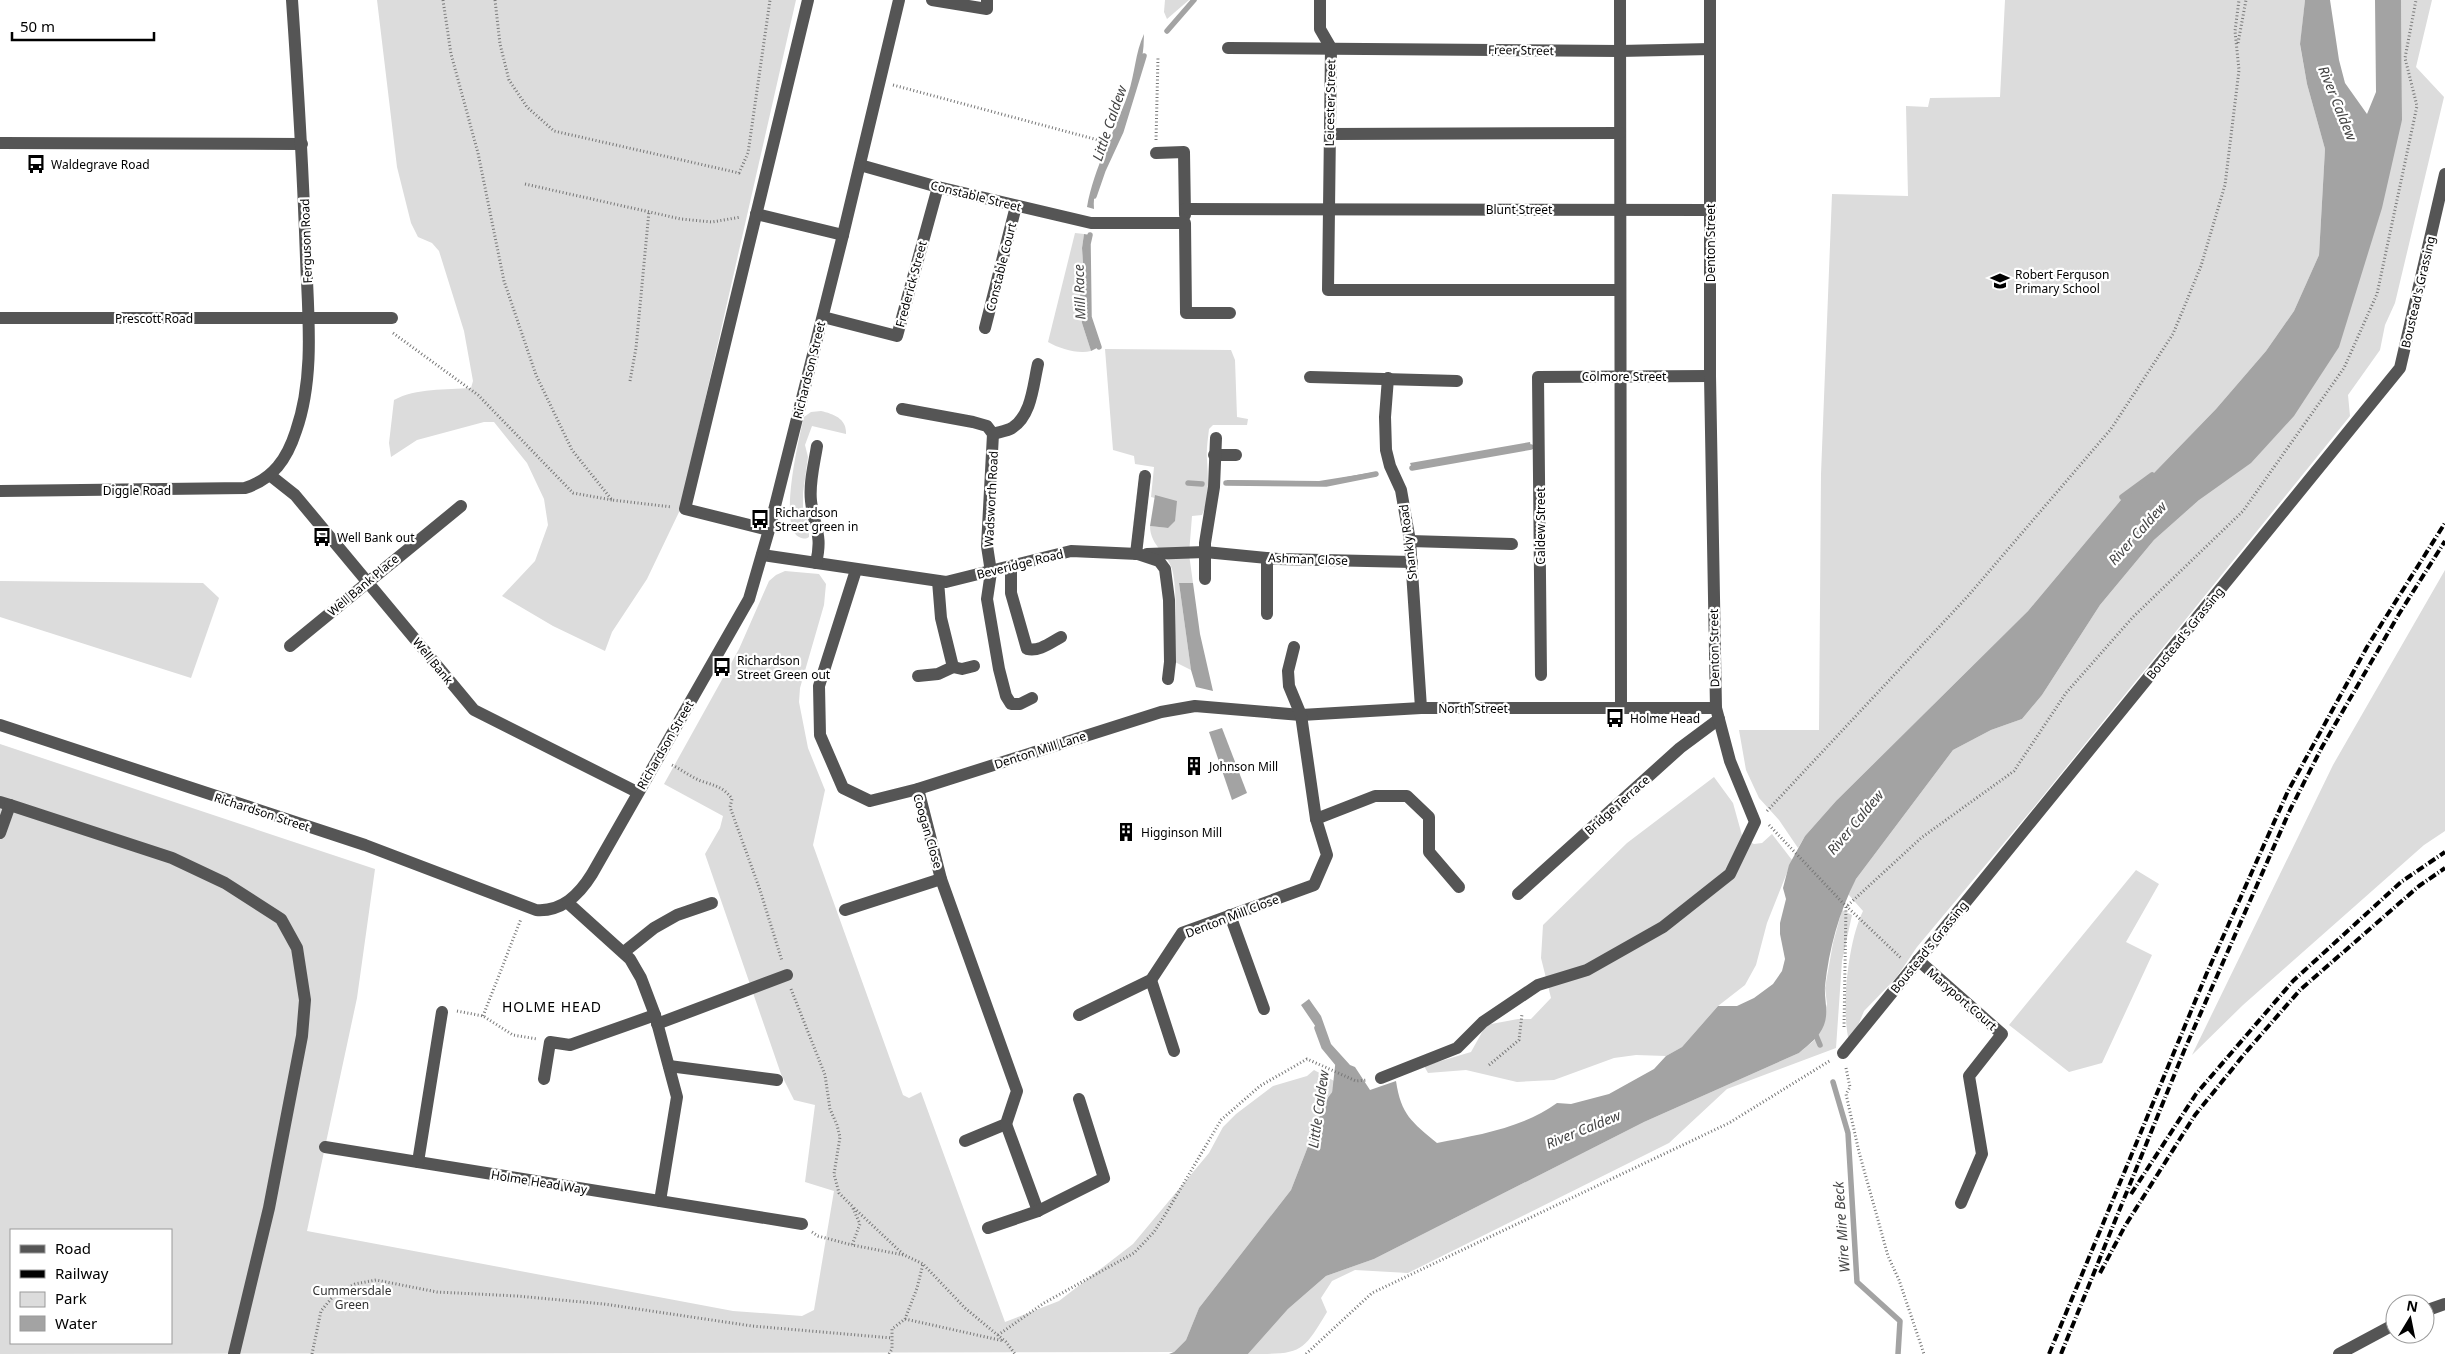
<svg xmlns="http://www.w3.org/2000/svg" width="2445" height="1354" font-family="'Noto Sans',sans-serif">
	<rect width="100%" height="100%" fill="#fff"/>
	<g fill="#dcdcdc" fill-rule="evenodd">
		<path d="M377,0H796L680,510L647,579L612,632L605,651L553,626L502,596L535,561L548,525L544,499L527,463L494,422H484L417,440L391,457L389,443L394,400C416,388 446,390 471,388L473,381L464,331L439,251L432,243L418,237L411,223L397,167Z"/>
		<polygon points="1165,0 1189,0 1167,19 1164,12"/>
		<polygon points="2005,0 2305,0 2300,45 2307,84 2325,149 2319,255 2294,311 2266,351 2216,409 2152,475 2126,494 2028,611 1836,801 1805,836 1798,848 1779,820 1759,798 1746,770 1739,730 1819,730 1821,474 1832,194 1908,196 1906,106 1928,107 1930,98 2000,97"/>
		<path d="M2401,0H2432L2416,67L2444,97L2395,303L2385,325L2380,350L2348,395L2350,416L2034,807L1917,947L1896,978L1864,1011L1850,1045C1840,1013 1848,941 1863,911L1848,894L1856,879L1953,750L1991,730L2022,719L2042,695L2100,605L2154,540L2199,500L2402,120Z"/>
		<path d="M1075,233L1084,234L1082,248L1084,278L1079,300L1082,323L1091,351C1078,354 1060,349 1048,342Z"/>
		<path d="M1105,349L1231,350L1235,360L1237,417L1248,419L1247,425H1213L1209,429C1208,439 1206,450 1207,460C1208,479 1210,498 1202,515L1192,516L1189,554L1193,583H1179L1191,670L1175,662C1174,634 1178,599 1173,573C1170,554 1150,547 1150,526L1168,528L1155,496V498L1151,497L1154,467L1135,464L1134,456L1113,450Z"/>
		<path d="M821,411C834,414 847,419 846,434L812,426L805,445L808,457L803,493V508L809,524V537C806,539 804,539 799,537C778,527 799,437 804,417L811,412Z"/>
		<polygon points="2445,570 2445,831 2424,845 2243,1005 2192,1055 2333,765"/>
		<path d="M785,571L819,574L826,584L824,605L800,688L799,702L808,748L825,790L813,845L903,1095L909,1098L921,1092L1005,1322L1059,1301L1133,1244L1209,1153L1223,1127L1236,1114L1273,1086L1307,1076L1314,1070L1336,1082V1087L1326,1100L1291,1190L1199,1308L1186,1340L1174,1352L0,1354V744L375,869L357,998L307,1231L733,1311L802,1316L814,1310L834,1191L805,1182L815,1105L794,1100L781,1074L705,854L720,828L723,816L664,784L739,649L769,581L776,575ZM11,1230H171V1343H11Z"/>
		<polygon points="0,581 203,583 219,598 191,678 0,617"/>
		<polygon points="1714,777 1733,803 1743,839 1754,844 1762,843 1772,834 1792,860 1767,923 1756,965 1745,985 1718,1006 1682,1047 1666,1056 1636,1055 1614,1058 1554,1080 1517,1082 1466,1070 1428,1073 1424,1066 1471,1052 1486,1025 1518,1019 1531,1019 1551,998 1541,958 1543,925 1627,843"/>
		<polygon points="2136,870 2159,884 2126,942 2152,955 2102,1063 2069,1072 2009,1025"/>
		<path d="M1842,910L1852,915L1842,961L1836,1048L1727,1089L1669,1143L1408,1273L1355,1270L1332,1281L1321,1298L1327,1312C1302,1354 1301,1354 1248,1354L1288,1309L1326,1276L1374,1259L1644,1122L1799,1053L1817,1038L1827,1004L1825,988L1833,943Z"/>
	</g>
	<g fill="#a3a3a3">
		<path d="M2305,0H2330L2339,60L2345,83L2367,114L2376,92L2375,0H2401L2402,120L2382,208L2339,347L2294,416L2251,463L2199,500L2154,540L2100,605L2042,695L2022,719L1991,730L1953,750L1856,879C1839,912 1829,949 1825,986C1824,999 1829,1012 1824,1025C1819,1038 1809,1044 1799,1053L1644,1122L1374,1259L1326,1276L1288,1309L1248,1354H1169L1174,1352L1186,1340L1199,1308L1291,1190L1326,1100L1336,1087L1337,1064L1329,1055L1320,1033L1301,1005L1309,999L1321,1016L1331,1044L1350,1065L1355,1067L1370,1090L1396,1081C1401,1115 1412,1122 1437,1143C1478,1135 1523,1128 1557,1103L1571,1104L1609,1094L1654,1069L1666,1056L1682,1047L1718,1006H1737L1754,998L1773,984L1782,971L1785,959L1780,934V923L1786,899L1783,888L1789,865L1805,836L1836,801L2028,611L2126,494L2152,475L2216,409L2266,351L2294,311L2319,255L2325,149L2307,84L2300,44Z"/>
		<path d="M1144,34C1144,67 1133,101 1121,132C1111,156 1092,181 1094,209L1087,207C1094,167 1115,131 1128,94C1135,74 1135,53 1144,34Z"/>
		<polygon points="1084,234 1090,235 1088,244 1089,317 1099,347 1091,351 1082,323 1079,300 1084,278 1082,248"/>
		<polygon points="1530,442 1531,447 1412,468 1410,463"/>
		<polygon points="1375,472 1376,474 1326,484 1226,483 1227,480 1319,481"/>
		<polygon points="1155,495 1177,501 1175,521 1168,528 1150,526"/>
		<polygon points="1179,583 1193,583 1200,634 1213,691 1196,687 1191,670"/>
		<polygon points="1222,728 1247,793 1232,800 1209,732"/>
	</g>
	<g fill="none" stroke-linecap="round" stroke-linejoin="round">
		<g stroke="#a3a3a3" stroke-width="5.5">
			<polyline points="1167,31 1194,0"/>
			<polyline points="1094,196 1103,170 1121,131 1144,56"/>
			<polyline points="1090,235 1088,244 1089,317 1099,347"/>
			<polyline points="1412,468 1531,447"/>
			<polyline points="1188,483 1202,484"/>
			<polyline points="1226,483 1326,484 1376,474"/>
			<polyline points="2122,497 2152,475"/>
			<polyline points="1317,1028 1324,1047 1338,1064 1335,1092"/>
			<polyline points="1815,1033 1820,1045"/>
			<polyline points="1833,1082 1848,1133 1857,1282 1900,1321 1898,1354"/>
		</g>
		<g stroke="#777" stroke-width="3" stroke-dasharray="1 2.5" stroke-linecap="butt">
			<polyline points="443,0 451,54 478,153 504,281 536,375 572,450 612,500 672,507"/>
			<polyline points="495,0 500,44 509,80 527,107 554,131 739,173 748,153 770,0"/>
			<polyline points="2238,43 2246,0"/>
			<polyline points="893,85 1098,140"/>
			<polyline points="1156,140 1158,57"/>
			<polyline points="525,184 681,219 712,222 741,217"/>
			<polyline points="393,333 478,395 573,493 612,500"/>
			<polyline points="630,381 636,348 649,211"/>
			<path d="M672,765C682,770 691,777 701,781C713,785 724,787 732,799L730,807L760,890L782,961"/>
			<polyline points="1767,811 1968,596 2111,429 2173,334 2201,266 2225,185 2239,70 2235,31 2239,0"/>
			<polyline points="1769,825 1842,902 1902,959"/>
			<polyline points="791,989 825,1075 830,1109 837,1125 840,1137 834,1174 839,1193 852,1206 860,1224 852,1245 904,1255 923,1264"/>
			<polyline points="457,1011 483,1016 513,1035 537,1039"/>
			<polyline points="483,1016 521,919"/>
			<polyline points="1844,1027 1846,907 1921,838 2014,771 2066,693 2133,617 2243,511 2344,368 2377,294 2417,106 2405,58 2416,0"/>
			<polyline points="1489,1065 1519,1040 1522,1014"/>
			<polyline points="1846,1068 1850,1087 1846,1094 1859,1152 1888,1256 1899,1280 1924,1354"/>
			<polyline points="854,1208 904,1255"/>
			<polyline points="812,1232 818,1236 852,1245"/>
			<polyline points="905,1319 1004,1341"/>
			<polyline points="998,1335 1044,1303 1134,1253 1154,1232 1165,1215 1221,1120 1260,1086 1307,1059 1356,1081 1367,1080"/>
			<polyline points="312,1354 321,1311 335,1294 355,1284 376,1280 437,1292 517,1296 604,1304 752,1326 892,1338"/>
			<polyline points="889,1354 892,1349 892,1329 905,1319 917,1288 923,1264 965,1308 1006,1342 1015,1354"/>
			<polyline points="1306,1354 1372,1293 1729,1123 1831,1060"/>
		</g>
		<g stroke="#555" stroke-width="12">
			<polyline points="932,0 987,9 987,0"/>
			<polyline points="1320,0 1320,29 1331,48 1328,290 1620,290"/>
			<polyline points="1620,0 1621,708"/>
			<polyline points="1228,48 1620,51 1710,49"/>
			<polyline points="1330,134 1620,133"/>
			<polyline points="0,143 302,144"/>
			<polyline points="1156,153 1184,152 1185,215"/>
			<polyline points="860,165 938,187 1091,223 1185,223 1186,313 1230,313"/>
			<polyline points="1185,209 1711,210"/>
			<polyline points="756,214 843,235"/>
			<polyline points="823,317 897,336 938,187"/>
			<polyline points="0,318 392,318"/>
			<polyline points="985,328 1016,206"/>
			<polyline points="1310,377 1457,381"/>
			<polyline points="1388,378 1385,417 1386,450 1390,466 1401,490 1410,541 1421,708"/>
			<polyline points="902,409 973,422 987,426 993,434 987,546 991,572 987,599 999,669 1006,696 1011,704 1020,704 1032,698"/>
			<path d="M993,434C999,432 1007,431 1012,428C1032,415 1033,385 1038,364"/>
			<polyline points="1214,455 1236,455"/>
			<polyline points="271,476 295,495 474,710 637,792"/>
			<path d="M0,491L245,488C273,479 287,459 296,431C315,377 308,314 306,258C303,172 298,86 292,0"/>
			<polyline points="769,530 685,509 808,0"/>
			<polyline points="1410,541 1512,544"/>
			<polyline points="1136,554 1145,476"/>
			<polyline points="1147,554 1205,552 1278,559 1412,562"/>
			<polyline points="762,555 946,582 1071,551 1138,554 1159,561 1165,569 1169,600 1170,662 1168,679"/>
			<path d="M816,563C823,534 814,528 811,501C809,483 814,465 817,446"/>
			<path d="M1011,566V593L1027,649C1039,652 1050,643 1061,637"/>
			<polyline points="856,570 819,686 820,735 843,788 870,801 918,789 1161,712 1195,706 1301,715 1421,708 1716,708"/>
			<polyline points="1205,579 1205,543 1214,487 1216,438"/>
			<polyline points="1267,614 1267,558"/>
			<polyline points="290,646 461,506"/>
			<polyline points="953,667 962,669 974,666"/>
			<polyline points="1541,675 1538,377 1710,376"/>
			<polyline points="918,676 938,674 953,667 941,618 938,581"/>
			<path d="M0,725L365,845L536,910C562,912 579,895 592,874L749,599L769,530L843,235L899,0"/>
			<polyline points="918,789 941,879 1017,1091 1006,1124 965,1141"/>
			<polyline points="0,802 10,805 0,833"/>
			<polyline points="10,805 172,858 225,883 281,919 297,948 305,1000 302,1036 269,1208 234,1354"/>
			<polyline points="1316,819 1375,796 1407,796 1429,817 1429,852 1459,887"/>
			<polyline points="1518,894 1680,748 1719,719"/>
			<polyline points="568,903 630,959 641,978 655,1015 677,1097 660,1201"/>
			<polyline points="845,910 941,879"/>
			<polyline points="1230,915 1264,1009"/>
			<polyline points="624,952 654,928 677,915 712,903"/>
			<polyline points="1918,960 2002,1034 1969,1076 1982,1154 1961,1203"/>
			<polyline points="1151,980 1174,1051"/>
			<polyline points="1079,1015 1151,980 1182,933 1314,885 1327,855 1316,819 1301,715 1289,686 1288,671 1294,647"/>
			<polyline points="657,1024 787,975"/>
			<polyline points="1843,1053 2400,368 2445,174"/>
			<polyline points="669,1066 777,1080"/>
			<polyline points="1381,1078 1457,1048 1483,1022 1538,985 1587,970 1663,927 1730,874 1755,822 1730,761 1716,708 1710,376 1710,0"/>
			<polyline points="544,1079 550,1042 570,1045 655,1015"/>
			<polyline points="1006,1124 1038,1211"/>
			<polyline points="325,1147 802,1224"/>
			<polyline points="418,1162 442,1012"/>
			<polyline points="988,1228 1038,1211 1104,1178 1079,1099"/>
			<polyline points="2425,1311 2445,1304"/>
			<polyline points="2339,1354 2395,1324"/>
		</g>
		<g stroke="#000" stroke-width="4" stroke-dasharray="8 2.5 1 2.5" stroke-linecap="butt">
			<polyline points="2131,1194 2196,1094 2293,981 2401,882 2445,852"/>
			<polyline points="2100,1273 2125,1226 2195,1115 2246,1052 2300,990 2419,886 2445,868"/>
			<polyline points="2049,1354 2206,975 2288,791 2367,647 2445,523"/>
			<polyline points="2061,1354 2184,1051 2290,810 2322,747 2399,614 2445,541"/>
		</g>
	</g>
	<defs>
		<g id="bus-bare" transform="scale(1.5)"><path d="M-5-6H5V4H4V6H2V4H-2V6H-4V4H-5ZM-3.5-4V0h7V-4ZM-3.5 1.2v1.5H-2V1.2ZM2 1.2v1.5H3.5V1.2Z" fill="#000" stroke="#fff" stroke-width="2.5" paint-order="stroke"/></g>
		<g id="school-bare" transform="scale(1.5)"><path d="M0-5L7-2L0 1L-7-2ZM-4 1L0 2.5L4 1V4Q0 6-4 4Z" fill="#000" stroke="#fff" stroke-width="2.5" paint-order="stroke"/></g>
		<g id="building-bare" transform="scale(1.5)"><path d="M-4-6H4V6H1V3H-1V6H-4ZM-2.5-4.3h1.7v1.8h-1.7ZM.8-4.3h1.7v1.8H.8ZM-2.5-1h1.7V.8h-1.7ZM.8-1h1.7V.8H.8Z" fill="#000" stroke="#fff" stroke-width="2.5" paint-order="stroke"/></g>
	</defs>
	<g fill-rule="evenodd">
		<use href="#bus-bare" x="36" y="164"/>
		<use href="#school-bare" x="2000" y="281"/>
		<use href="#bus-bare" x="760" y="519"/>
		<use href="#bus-bare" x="322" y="537"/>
		<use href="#bus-bare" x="722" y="667"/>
		<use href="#bus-bare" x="1615" y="718"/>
		<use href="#building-bare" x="1194" y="766"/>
		<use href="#building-bare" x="1126" y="832"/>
	</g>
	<g text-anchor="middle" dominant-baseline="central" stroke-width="4.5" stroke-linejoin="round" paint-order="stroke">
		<g font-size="12" fill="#000" stroke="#fff">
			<text transform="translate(1521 50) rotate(1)">Freer Street</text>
			<text transform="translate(1330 103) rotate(-89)">Leicester Street</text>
			<text transform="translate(976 196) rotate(14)">Constable Street</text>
			<text x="1519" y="209">Blunt Street</text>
			<text transform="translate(306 241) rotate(-92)">Ferguson Road</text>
			<text transform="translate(1710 243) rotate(-90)">Denton Street</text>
			<text transform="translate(1001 267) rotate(-76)">Constable Court</text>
			<text transform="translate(911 284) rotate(-75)">Frederick Street</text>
			<text transform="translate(2418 292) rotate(-77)">Boustead's Grassing</text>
			<text x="154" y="318">Prescott Road</text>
			<text transform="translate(809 370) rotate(-76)">Richardson Street</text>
			<text x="1624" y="376">Colmore Street</text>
			<text x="137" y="490">Diggle Road</text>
			<text transform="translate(991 499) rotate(-87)">Wadsworth Road</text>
			<text transform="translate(1540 526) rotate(-90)">Caldew Street</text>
			<text transform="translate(1408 542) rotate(-97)">Shankly Road</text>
			<text transform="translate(1308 559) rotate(2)">Ashman Close</text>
			<text transform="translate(1020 564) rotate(-14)">Beveridge Road</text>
			<text transform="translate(363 585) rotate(-40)">Well Bank Place</text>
			<text transform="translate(2185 633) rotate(-51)">Boustead's Grassing</text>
			<text transform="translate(1714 648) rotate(-91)">Denton Street</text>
			<text transform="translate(433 661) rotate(51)">Well Bank</text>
			<text x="1473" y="708">North Street</text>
			<text transform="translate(665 745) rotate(-60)">Richardson Street</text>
			<text transform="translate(1040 750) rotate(-18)">Denton Mill Lane</text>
			<text transform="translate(1617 805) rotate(-42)">Bridge Terrace</text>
			<text transform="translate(262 812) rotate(18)">Richardson Street</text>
			<text transform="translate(928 831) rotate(74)">Coogan Close</text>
			<text transform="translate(1232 916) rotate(-21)">Denton Mill Close</text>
			<text transform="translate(1929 947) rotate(-51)">Boustead's Grassing</text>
			<text transform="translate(1962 999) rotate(41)">Maryport Court</text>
			<text transform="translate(539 1182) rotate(9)">Holme Head Way</text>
		</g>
		<g font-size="12" fill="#000" stroke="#fff" text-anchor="start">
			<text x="51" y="164">Waldegrave Road</text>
			<text x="2015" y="274">Robert Ferguson<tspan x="2015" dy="14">Primary School</tspan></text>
			<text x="775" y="512">Richardson<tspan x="775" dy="14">Street green in</tspan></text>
			<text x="337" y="537">Well Bank out</text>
			<text x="737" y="660">Richardson<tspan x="737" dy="14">Street Green out</tspan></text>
			<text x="1630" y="718">Holme Head</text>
			<text x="1209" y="766">Johnson Mill</text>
			<text x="1141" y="832">Higginson Mill</text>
		</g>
		<g font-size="12" fill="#333" stroke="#fff">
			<text x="352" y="1290">Cummersdale<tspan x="352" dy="14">Green</tspan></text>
		</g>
		<g font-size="14" font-style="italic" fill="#444" stroke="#fff">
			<text transform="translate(2338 103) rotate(68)">River Caldew</text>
			<text transform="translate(1109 123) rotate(-71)">Little Caldew</text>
			<text transform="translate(1079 292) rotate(-92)">Mill Race</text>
			<text transform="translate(2137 533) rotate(-48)">River Caldew</text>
			<text transform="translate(1855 822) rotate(-50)">River Caldew</text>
			<text transform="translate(1318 1109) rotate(-82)">Little Caldew</text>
			<text transform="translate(1583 1129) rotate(-22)">River Caldew</text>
			<text transform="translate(1841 1227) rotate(-94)">Wire Mire Beck</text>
		</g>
		<g font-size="14" letter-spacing="1" fill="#000" stroke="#fff">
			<text x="552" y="1006">HOLME HEAD</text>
		</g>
	</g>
	<rect x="10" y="1229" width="162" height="115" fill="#ffffff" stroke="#999999"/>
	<rect x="20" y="1245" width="25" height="8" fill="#555555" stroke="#999999"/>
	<text x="55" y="1254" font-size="15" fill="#000000">Road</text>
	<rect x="20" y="1270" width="25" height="8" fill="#000000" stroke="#999999"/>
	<text x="55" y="1279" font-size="15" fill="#000000">Railway</text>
	<rect x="20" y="1292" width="25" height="15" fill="#dcdcdc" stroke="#999999"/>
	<text x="55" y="1304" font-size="15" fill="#000000">Park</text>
	<rect x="20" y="1316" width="25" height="15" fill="#a3a3a3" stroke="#999999"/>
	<text x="55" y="1329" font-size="15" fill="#000000">Water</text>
	<g transform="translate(2410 1319) rotate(10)"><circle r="24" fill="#ffffff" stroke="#999999"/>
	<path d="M0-4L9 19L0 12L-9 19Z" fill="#000000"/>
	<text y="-8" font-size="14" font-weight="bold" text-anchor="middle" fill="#000000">N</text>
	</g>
	<path d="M12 32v8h142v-8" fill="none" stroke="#000000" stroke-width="2.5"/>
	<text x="20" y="32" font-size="15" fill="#000000" stroke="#ffffff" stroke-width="4" paint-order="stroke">50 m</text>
</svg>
